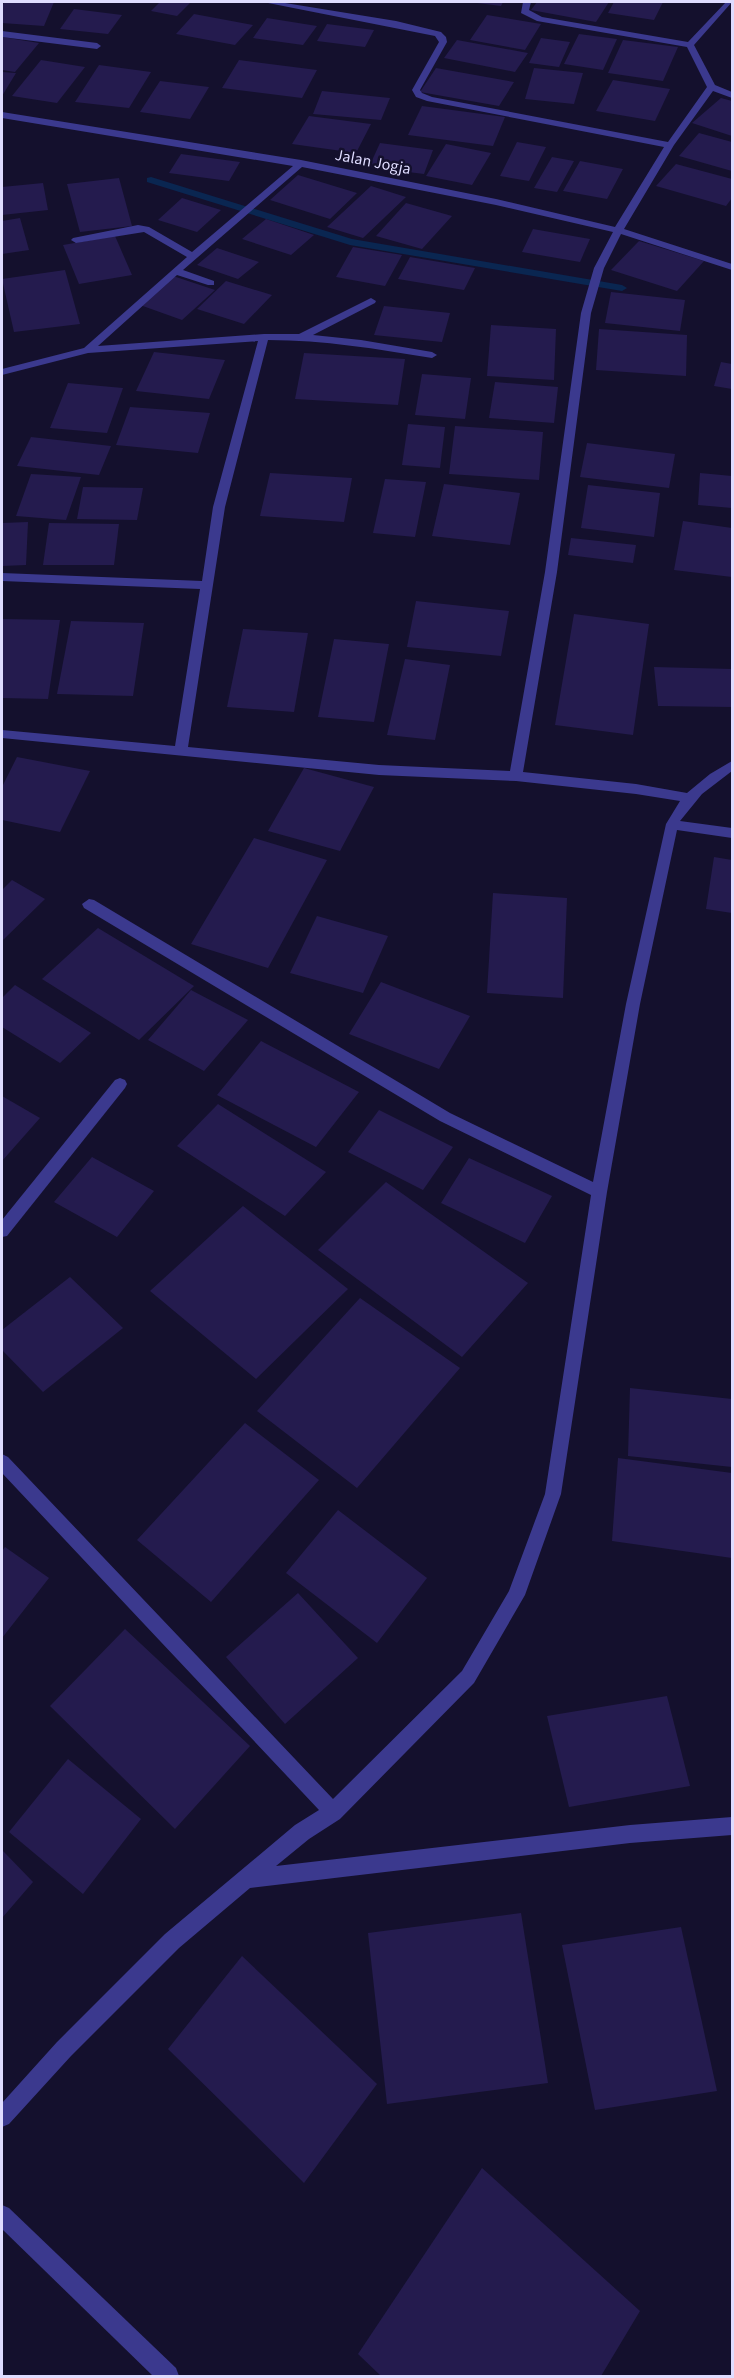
<svg xmlns="http://www.w3.org/2000/svg" width="734" height="2378" font-family="'Source Sans 3',sans-serif">
	<rect width="100%" height="100%" fill="#14102d"/>
	<g fill="none" stroke-linecap="round" stroke-linejoin="round">
		<polygon fill="#0a2651" fill-rule="evenodd" points="151,177 352,239 622,285 627,288 622,291 350,245 147,182 147,178"/>
	</g>
	<g fill="#241b4e">
		<polygon points="4,2 54,2 44,26 2,23 2,8"/>
		<polygon points="160,2 191,2 177,16 151,11"/>
		<polygon points="469,2 503,2 501,6"/>
		<polygon points="537,2 609,2 596,22 531,10"/>
		<polygon points="614,2 663,2 654,20 608,13"/>
		<polygon points="74,9 122,15 108,34 60,29"/>
		<polygon points="194,14 253,25 235,45 176,34"/>
		<polygon points="487,15 541,24 525,50 470,40"/>
		<polygon points="267,18 317,26 303,45 253,38"/>
		<polygon points="327,24 374,30 365,47 317,41"/>
		<polygon points="579,34 617,39 603,70 564,64"/>
		<polygon points="2,37 39,43 15,72 2,70"/>
		<polygon points="541,38 570,42 559,67 529,63"/>
		<polygon points="457,40 528,53 515,72 444,58"/>
		<polygon points="623,40 678,47 663,81 608,73"/>
		<polygon points="41,60 85,67 57,103 12,96"/>
		<polygon points="239,60 317,70 302,98 222,88"/>
		<polygon points="99,65 151,72 129,108 75,102"/>
		<polygon points="436,68 514,82 499,106 420,92"/>
		<polygon points="534,68 583,73 574,104 525,99"/>
		<polygon points="2,72 16,73 2,96"/>
		<polygon points="613,80 670,89 655,121 596,111"/>
		<polygon points="160,81 209,87 190,119 140,112"/>
		<polygon points="322,91 390,98 381,120 313,114"/>
		<polygon points="721,98 732,101 732,136 692,123"/>
		<polygon points="422,106 505,117 493,146 408,135"/>
		<polygon points="309,116 371,124 356,153 292,144"/>
		<polygon points="699,133 732,142 732,171 679,156"/>
		<polygon points="517,142 546,147 529,181 500,176"/>
		<polygon points="380,143 433,150 424,174 369,167"/>
		<polygon points="446,144 491,153 472,185 426,176"/>
		<polygon points="181,154 240,162 229,181 169,173"/>
		<polygon points="552,157 574,161 557,192 534,188"/>
		<polygon points="580,161 623,169 607,199 563,191"/>
		<polygon points="676,164 732,179 732,198 726,206 656,186"/>
		<polygon points="298,175 357,193 330,219 270,200"/>
		<polygon points="119,178 132,226 80,232 67,184"/>
		<polygon points="43,183 48,210 2,215 2,187"/>
		<polygon points="371,186 406,197 363,238 327,227"/>
		<polygon points="182,198 221,210 197,232 158,220"/>
		<polygon points="406,203 452,216 422,249 376,236"/>
		<polygon points="20,218 29,250 2,254 2,221"/>
		<polygon points="266,219 314,235 291,255 242,239"/>
		<polygon points="533,229 590,239 580,262 522,252"/>
		<polygon points="115,236 132,275 79,284 63,245"/>
		<polygon points="639,241 704,261 677,291 611,270"/>
		<polygon points="353,247 402,255 385,286 336,277"/>
		<polygon points="217,248 259,262 238,279 197,265"/>
		<polygon points="410,257 475,268 464,290 398,279"/>
		<polygon points="65,270 80,324 14,332 2,279"/>
		<polygon points="173,276 215,290 182,320 140,305"/>
		<polygon points="226,281 272,295 244,324 197,309"/>
		<polygon points="611,292 685,300 680,331 605,323"/>
		<polygon points="384,306 450,313 442,342 374,335"/>
		<polygon points="491,325 556,329 554,380 487,376"/>
		<polygon points="599,329 687,335 686,376 596,370"/>
		<polygon points="154,352 225,360 209,399 136,391"/>
		<polygon points="304,353 405,359 398,405 295,399"/>
		<polygon points="721,362 732,364 732,389 714,386"/>
		<polygon points="422,374 471,378 465,419 415,415"/>
		<polygon points="495,382 558,387 554,423 489,418"/>
		<polygon points="68,383 123,388 107,433 50,428"/>
		<polygon points="130,407 210,413 198,453 116,445"/>
		<polygon points="408,424 445,427 440,468 402,465"/>
		<polygon points="455,426 543,432 539,480 449,474"/>
		<polygon points="31,437 111,446 99,475 17,466"/>
		<polygon points="587,443 675,454 669,488 580,477"/>
		<polygon points="270,473 352,478 344,522 260,516"/>
		<polygon points="700,473 732,476 732,508 698,505"/>
		<polygon points="31,474 81,477 66,520 16,516"/>
		<polygon points="385,479 426,482 415,537 373,533"/>
		<polygon points="444,484 520,493 510,545 432,536"/>
		<polygon points="588,485 660,493 654,537 581,528"/>
		<polygon points="83,487 143,488 137,520 77,519"/>
		<polygon points="683,521 732,528 732,577 674,570"/>
		<polygon points="28,522 26,565 2,566 2,523"/>
		<polygon points="49,523 119,524 114,565 43,565"/>
		<polygon points="571,538 636,545 633,563 568,555"/>
		<polygon points="416,601 509,611 501,656 407,647"/>
		<polygon points="574,614 649,624 633,735 555,725"/>
		<polygon points="2,619 60,620 48,699 2,698"/>
		<polygon points="71,621 144,623 133,696 57,694"/>
		<polygon points="243,629 308,633 294,712 227,707"/>
		<polygon points="334,639 389,644 374,722 318,717"/>
		<polygon points="405,659 450,665 435,740 387,735"/>
		<polygon points="654,667 732,669 732,707 658,706"/>
		<polygon points="17,757 90,771 60,832 2,820 2,787"/>
		<polygon points="304,768 374,787 340,851 268,831"/>
		<polygon points="254,838 327,860 268,968 191,944"/>
		<polygon points="714,857 732,860 732,913 706,909"/>
		<polygon points="12,880 45,899 2,941 2,890"/>
		<polygon points="493,893 567,898 563,998 487,993"/>
		<polygon points="317,916 388,936 363,993 290,973"/>
		<polygon points="98,928 194,986 139,1040 42,979"/>
		<polygon points="381,982 470,1016 439,1069 349,1034"/>
		<polygon points="15,985 91,1033 60,1063 2,1027 2,998"/>
		<polygon points="191,990 248,1020 204,1071 148,1040"/>
		<polygon points="261,1041 359,1092 316,1147 217,1095"/>
		<polygon points="2,1096 40,1118 2,1161"/>
		<polygon points="218,1104 326,1172 285,1216 177,1146"/>
		<polygon points="379,1110 453,1147 423,1190 348,1152"/>
		<polygon points="92,1157 154,1191 117,1237 54,1202"/>
		<polygon points="469,1158 552,1196 525,1243 441,1203"/>
		<polygon points="386,1182 528,1283 462,1357 318,1250"/>
		<polygon points="243,1206 348,1289 256,1379 150,1291"/>
		<polygon points="70,1277 123,1328 43,1392 2,1350 2,1330"/>
		<polygon points="360,1298 460,1368 357,1488 257,1411"/>
		<polygon points="630,1388 732,1399 732,1467 628,1456"/>
		<polygon points="245,1423 319,1480 211,1602 137,1540"/>
		<polygon points="618,1458 732,1473 732,1558 612,1541"/>
		<polygon points="338,1510 427,1578 377,1643 286,1573"/>
		<polygon points="5,1547 49,1578 2,1638 2,1551"/>
		<polygon points="298,1593 358,1658 285,1724 226,1657"/>
		<polygon points="125,1629 250,1746 175,1829 50,1706"/>
		<polygon points="667,1696 690,1786 569,1807 547,1716"/>
		<polygon points="68,1759 141,1819 83,1894 9,1832"/>
		<polygon points="2,1850 33,1882 2,1918"/>
		<polygon points="521,1913 548,2083 387,2104 368,1933"/>
		<polygon points="681,1927 717,2091 595,2110 562,1945"/>
		<polygon points="242,1956 377,2084 304,2183 168,2049"/>
		<polygon points="482,2168 640,2311 601,2376 381,2376 358,2354"/>
	</g>
	<g fill="none" stroke-linecap="round" stroke-linejoin="round">
		<polygon fill="#3b398e" fill-rule="evenodd" points="2,2205 9,2208 176,2368 179,2376 153,2376 2,2229"/>
		<g fill="#3b398e" fill-rule="evenodd">
			<path d="M263,2H279L396,21L441,32L446,37L447,42L420,90L422,93L432,97L668,142L707,87L687,47L537,21L521,13L523,2H531L529,10L542,17L688,42L726,2H732L694,45L715,85L732,92V98L713,91L674,145L624,229L732,264V270L621,234L604,268L591,313L557,572L523,772L636,784L687,793L710,774L732,761V771L702,794L680,821L732,828V838L677,830L640,1004L607,1192L561,1494L525,1595L474,1683L340,1819L309,1839L276,1866L630,1825L732,1817V1835L630,1843L250,1888L179,1948L71,2056L9,2124L2,2127V2103L57,2042L165,1934L295,1825L319,1810L2,1473V1454L8,1457L333,1799L462,1671L509,1591L545,1494L591,1195L440,1121L84,908L82,904L89,899L94,900L450,1113L593,1182L626,1004L666,824L680,801L636,794L516,781L379,775L2,738V730L175,746L200,589L2,581V573L202,581L213,507L258,341L88,353L2,375V369L84,348L187,257L144,232L76,243L71,240L73,238L138,225L149,227L192,252L293,166L2,118V112L301,160L496,199L615,227L664,147L427,101L416,97L412,90L439,42L435,36ZM302,167L496,205L613,232L594,268L581,313L545,572L510,771L379,765L188,747L225,507L268,340C324,340 377,349 432,358L437,355L432,352L361,340L313,335L375,303L376,301L371,298L299,334H264L98,346L177,275L208,285H214V281L183,270Z"/>
			<polygon points="2,31 97,43 101,46 97,49 2,37"/>
			<polygon points="120,1078 125,1080 127,1084 125,1088 7,1236 2,1237 2,1220 115,1080"/>
		</g>
	</g>
	<g text-anchor="middle" dominant-baseline="central" stroke-width="5" stroke-linejoin="round" paint-order="stroke">
		<g font-size="16" fill="#dfdcff" stroke="#14102d">
			<text transform="translate(373 162) rotate(11)">Jalan Jogja</text>
		</g>
	</g>
	<rect width="734" height="2378" fill="none" stroke="#dfdcff" stroke-width="6"/>
</svg>
